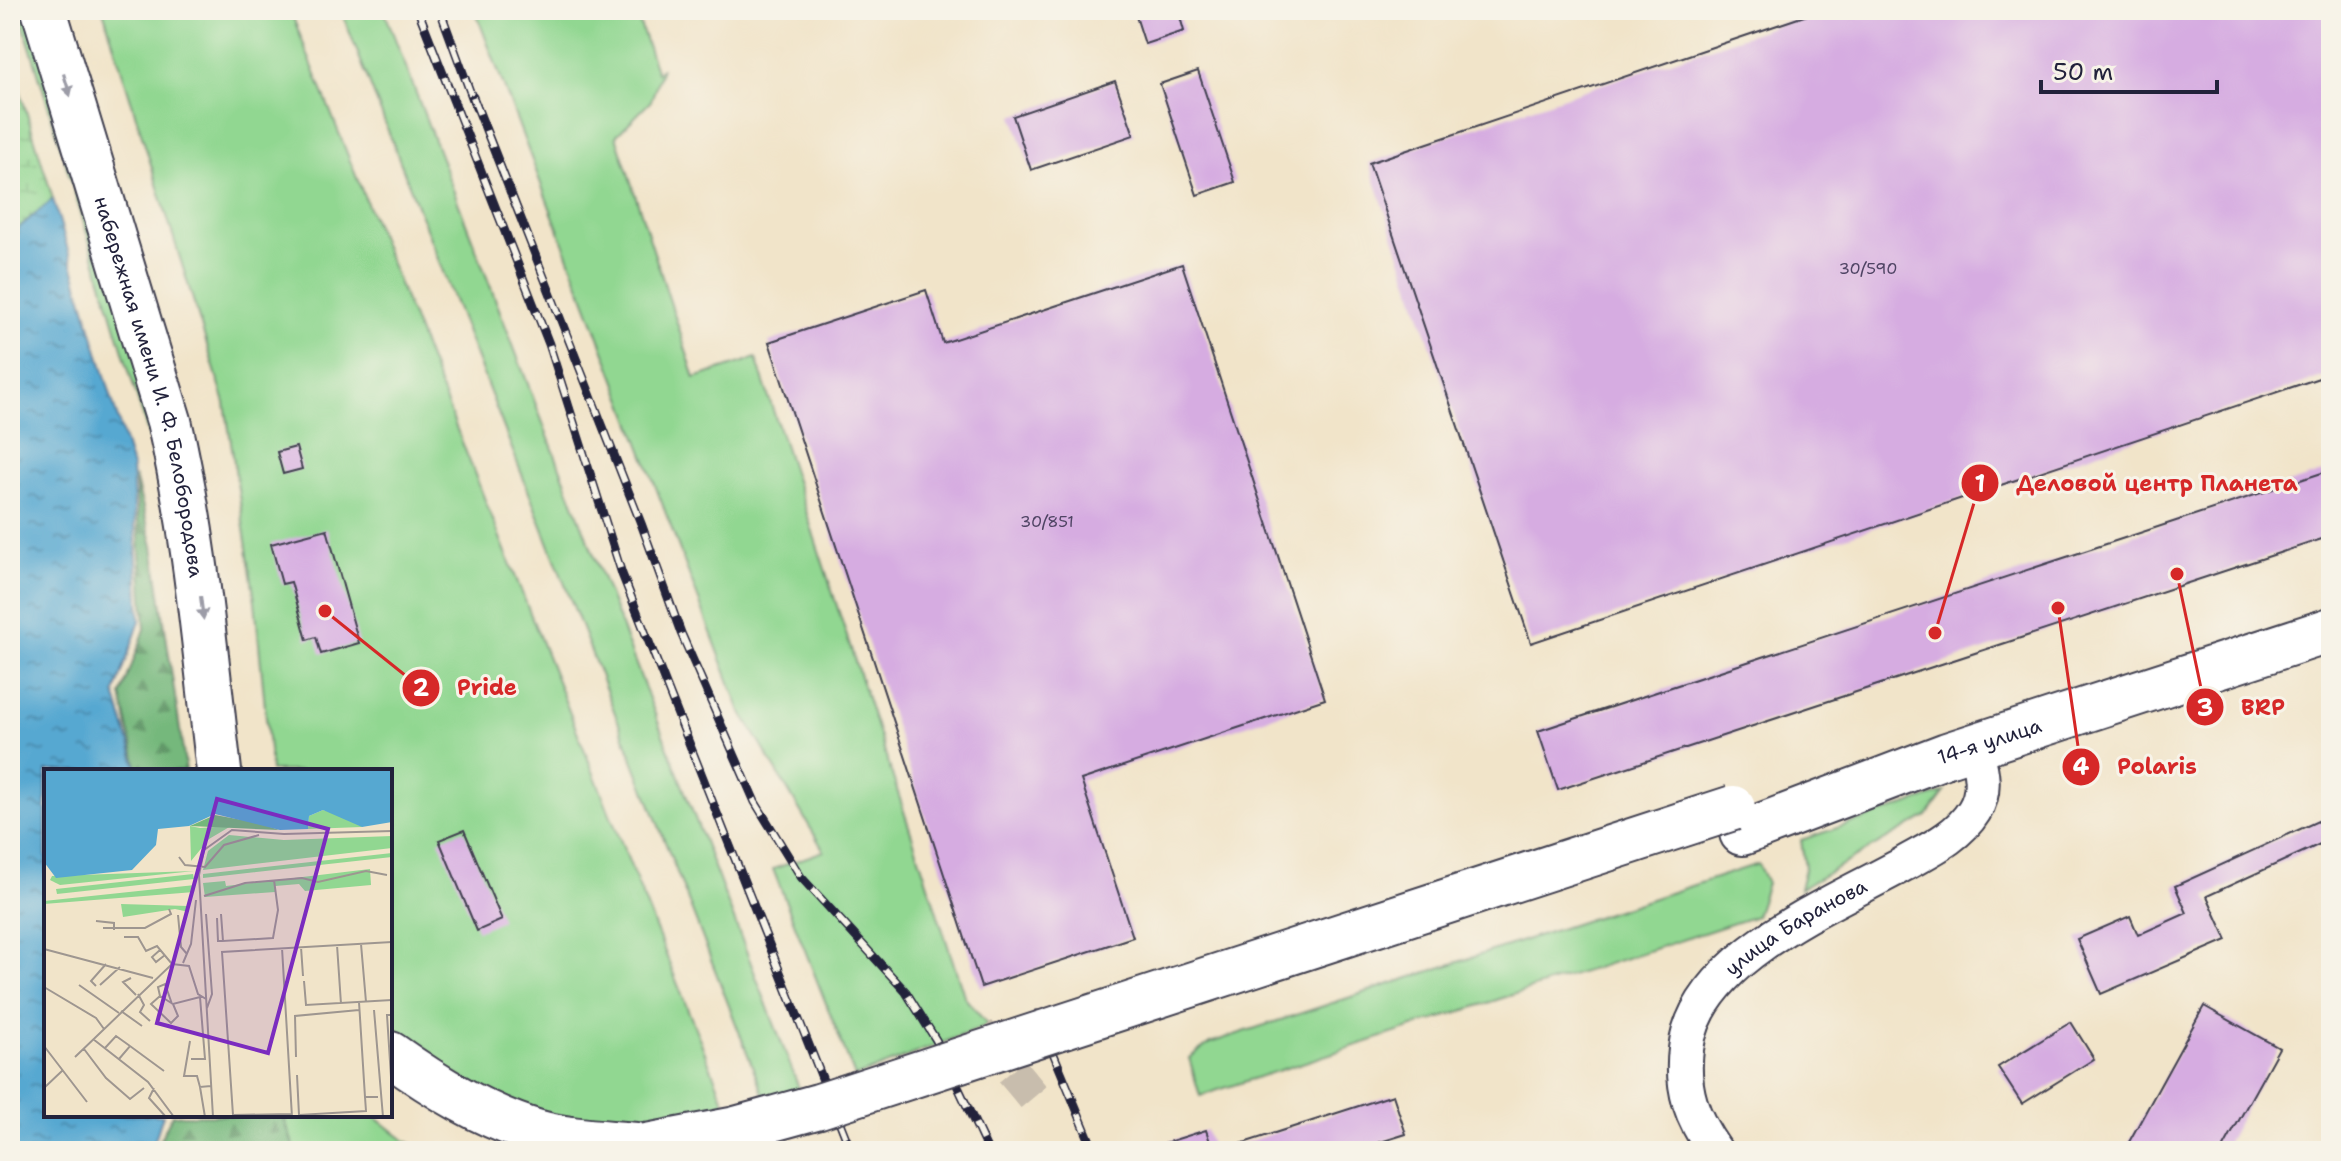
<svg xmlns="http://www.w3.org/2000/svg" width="2341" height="1161" font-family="'Shantell Sans',sans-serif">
	<defs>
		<pattern id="forest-firs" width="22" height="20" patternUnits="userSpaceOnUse" patternTransform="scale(2)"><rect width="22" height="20" fill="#74b87b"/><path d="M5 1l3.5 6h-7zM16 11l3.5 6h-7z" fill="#5f9566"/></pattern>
		<pattern id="wetland-marsh" width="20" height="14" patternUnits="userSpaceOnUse" patternTransform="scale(2)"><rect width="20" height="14" fill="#91d791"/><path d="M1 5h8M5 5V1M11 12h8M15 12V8" fill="none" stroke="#7db87e"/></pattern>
		<pattern id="water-ripples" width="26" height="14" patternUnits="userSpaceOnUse" patternTransform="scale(2)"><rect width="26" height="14" fill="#56a8d1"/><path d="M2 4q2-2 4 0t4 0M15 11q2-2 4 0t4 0" fill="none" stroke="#4788ab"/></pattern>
	</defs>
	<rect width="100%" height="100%" fill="#f7f3e8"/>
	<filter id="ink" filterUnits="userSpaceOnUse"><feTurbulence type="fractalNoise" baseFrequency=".0125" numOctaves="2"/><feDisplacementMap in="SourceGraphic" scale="16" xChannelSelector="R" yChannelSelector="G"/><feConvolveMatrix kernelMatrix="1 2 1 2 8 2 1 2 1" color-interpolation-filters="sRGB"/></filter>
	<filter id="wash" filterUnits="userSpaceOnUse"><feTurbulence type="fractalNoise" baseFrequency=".006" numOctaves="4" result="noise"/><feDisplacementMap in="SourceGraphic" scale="32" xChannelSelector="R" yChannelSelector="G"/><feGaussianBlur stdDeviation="1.8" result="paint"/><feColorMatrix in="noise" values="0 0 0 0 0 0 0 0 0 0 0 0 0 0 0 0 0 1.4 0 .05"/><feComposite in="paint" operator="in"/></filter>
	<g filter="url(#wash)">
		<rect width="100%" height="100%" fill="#f1e4c9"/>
		<g fill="#91d791" stroke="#5a7c66" stroke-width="2">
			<polygon points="19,10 29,10 151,408 179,535"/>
			<polygon points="103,10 290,10 729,1113 627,1130 529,1116 390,1037 390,771 271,771 255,601 225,403"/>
			<polygon points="341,10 384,10 802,1096 768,1106"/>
			<polygon points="475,10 635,10 657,73 662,68 651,101 616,136 695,378 756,358 965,998 988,1025 855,1077 773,869 824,851 740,709"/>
			<polygon points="1945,792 1927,816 1800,889 1805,868 1801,840"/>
			<polygon points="1758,864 1767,883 1756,916 1200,1096 1189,1058 1210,1043"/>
			<polygon points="283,1115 373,1115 407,1142 426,1151 295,1151"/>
		</g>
		<g fill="url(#forest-firs)" stroke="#4b6d5b" stroke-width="2">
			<polygon points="135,477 153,546 186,771 138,771 121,695 145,629"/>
			<polygon points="172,1115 283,1115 295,1151 168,1151 159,1142"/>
		</g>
		<polygon fill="url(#wetland-marsh)" stroke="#5a7c66" stroke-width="2" points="10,58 53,199 10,235"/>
		<polygon fill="url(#water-ripples)" stroke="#3c6586" stroke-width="2" points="53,199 132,467 140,621 115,693 138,771 46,771 46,1115 163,1115 154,1143 161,1151 10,1151 10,235"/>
		<g id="blocks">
			<g fill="#d6ace1">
				<polygon points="1134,10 1178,10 1184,31 1145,44"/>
				<polygon points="1822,10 2331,10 2331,374 1531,643 1369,163"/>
				<polygon points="1198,71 1235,182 1197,195 1160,84"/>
				<polygon points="1115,81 1134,135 1031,170 1013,116"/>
				<polygon points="1182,264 1325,699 1081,780 1133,937 981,987 769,342 926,290 943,343"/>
				<polygon points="296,447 302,469 283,474 277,452"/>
				<polygon points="2331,470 2331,536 1558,790 1538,731"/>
				<polygon points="327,529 359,643 321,654 316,637 307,640 291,582 282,584 271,544"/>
				<polygon points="2331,815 2331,839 2207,896 2227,940 2101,994 2077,939 2130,916 2138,935 2187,913 2175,886"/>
				<polygon points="464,830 502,920 477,931 439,840"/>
				<polygon points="2204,1006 2279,1048 2222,1151 2124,1151"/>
				<polygon points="2071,1022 2094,1059 2022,1104 1998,1067"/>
				<polygon points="1393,1095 1406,1134 1352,1151 1232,1151 1231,1147"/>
				<polygon points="1206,1130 1213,1151 1152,1151 1152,1147"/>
			</g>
		</g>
	</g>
	<g filter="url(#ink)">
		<use href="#blocks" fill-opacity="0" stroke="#413f50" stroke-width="2"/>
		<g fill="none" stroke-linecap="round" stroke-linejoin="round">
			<polyline stroke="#c8bdad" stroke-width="34" stroke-dasharray="34 17" stroke-linecap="butt" points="979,1032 1042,1107"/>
			<g stroke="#413f50" stroke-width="38">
				<g id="minor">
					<path id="s1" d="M1715,1151C1692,1118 1681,1090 1686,1049C1696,958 1830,905 1902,865C1928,850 1957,838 1974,811C1987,791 1981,768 1975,746"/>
				</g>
			</g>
			<g stroke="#413f50" stroke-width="48">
				<g id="major">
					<path id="s2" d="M44,10L169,421C196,537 205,653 219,771"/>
					<path id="s3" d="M1742,833L1947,755L2331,630"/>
					<path d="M390,1054C435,1086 483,1116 536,1132C571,1142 611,1142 646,1146"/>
				</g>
			</g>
			<use href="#minor" stroke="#fff" stroke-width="34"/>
			<use href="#major" stroke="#fff" stroke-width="44"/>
			<g stroke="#22223b" stroke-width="9">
				<g id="rail">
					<polyline points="418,10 549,344 622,574 851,1151"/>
					<polyline points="440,10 476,108"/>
					<polyline points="473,97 642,526 681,633 755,802 801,877 906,992 936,1040 988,1151"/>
					<polyline points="1037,1014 1094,1151"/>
				</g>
			</g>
			<use href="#rail" stroke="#f7f3e8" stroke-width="6" stroke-dasharray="18" stroke-linecap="butt"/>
			<g stroke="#413f50" stroke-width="48" stroke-linecap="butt">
				<polyline id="major-bridge" points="646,1146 736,1129 819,1106 1733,808"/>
			</g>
			<use href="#major-bridge" stroke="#fff" stroke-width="44"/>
		</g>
		<defs><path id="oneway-solid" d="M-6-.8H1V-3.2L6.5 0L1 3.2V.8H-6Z" transform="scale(2)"/></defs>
		<g fill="#9c9ca7">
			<use href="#oneway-solid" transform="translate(67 85) rotate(73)"/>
			<use href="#oneway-solid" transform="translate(202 608) rotate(83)"/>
		</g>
	</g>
	<g text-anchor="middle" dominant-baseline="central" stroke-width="6" stroke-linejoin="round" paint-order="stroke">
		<g font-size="16" fill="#4f4464">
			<text x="1868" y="268">30/590</text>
			<text x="1047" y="521">30/851</text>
		</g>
		<g font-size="20" fill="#22223b" stroke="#f7f3e8">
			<text stroke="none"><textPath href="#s2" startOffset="392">набережная имени И. Ф. Белобородова</textPath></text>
			<text stroke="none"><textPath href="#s3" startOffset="264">14-я улица</textPath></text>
			<text stroke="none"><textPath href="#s1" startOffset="280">улица Баранова</textPath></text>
		</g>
	</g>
	<g transform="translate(44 769)">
		<rect width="348" height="348" fill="#f1e4c9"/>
		<path d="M146,57L156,59L187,57L165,70L147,92ZM185,66L240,71L348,67V79L159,101L164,82ZM348,84V88L159,109V105ZM326,100L327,116L261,122L255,115L231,117V123L161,128L159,114L181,112L182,117ZM150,102L16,116L6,111L8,107ZM149,105L150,110L13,125L12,120ZM151,116L150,123L0,135V132ZM77,135L144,137L145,143L131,140L79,148Z" fill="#91d791"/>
		<path d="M171,46L215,54L235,61L146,57Z" fill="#74b87b"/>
		<path d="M279,41L313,51L318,58L264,60L265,47Z" fill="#91d791"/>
		<path d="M0,0H348V53L318,58L279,41L265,47L264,60L236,61L171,45L145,57L114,60L112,76L88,101L12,109L0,93Z" fill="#56a8d1"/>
		<path fill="none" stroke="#9e9690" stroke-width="2" d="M135,88L141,96L161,98L180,76L215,66M160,127L201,114L258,109L274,113L322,102L343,106M162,145L168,225L163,239M177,145L179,172L229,169L234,141L230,111M134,146L137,178L143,185M173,149L174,172H179M52,152L70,154V161M59,159H101L127,145L125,140M80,168H94L102,182L113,177L128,195M317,175L322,233M293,176L297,235M257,178L259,207M238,179L248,348M0,180L109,209M116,181L108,188L112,193L121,186M139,194L147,175L152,131M87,209L79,213L92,226M260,212L262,236L348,231M35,216L75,244M56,216L76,198M52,217L47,212L62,195M0,218L52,249L60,260M94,225L100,236L96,243L106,252M116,227L114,218L121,215L128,235M315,233L321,328H334M129,235L134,247L127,254L107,235L116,227L129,235L156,228L161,290H147M330,241L339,348M77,242L98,257M49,270L104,313L130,348M146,272L140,307H153L156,318L167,317M0,277L43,333M61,279L72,267L86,277M40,280L62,309L86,330L100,319M31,288L128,195L145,197L154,225L162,230M252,288L251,247L315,241M75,290L86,277L120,302M253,306L255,346L322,342L321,328M347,308L343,246H348M156,318L161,348M0,319L19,301M110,319L105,329L122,348M248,345L189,346L178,183L348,173M169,348L155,106L160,81L188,61L240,65L348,62"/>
		<path fill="#7b2cbf" fill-opacity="0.15" stroke="#7b2cbf" stroke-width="4" d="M173,30L284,60L224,284L113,254Z"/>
		<rect width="348" height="348" fill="none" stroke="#22223b" stroke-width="4"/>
	</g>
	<path fill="none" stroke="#d62828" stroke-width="3" d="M1935 633L1980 483M325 611L421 688M2177 574L2205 707M2058 608L2081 767"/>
	<g fill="#d62828" stroke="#f7f3e8" stroke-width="3">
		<circle cx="1935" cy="633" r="8"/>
		<circle cx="325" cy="611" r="8"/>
		<circle cx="2177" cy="574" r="8"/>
		<circle cx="2058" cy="608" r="8"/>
		<circle cx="1980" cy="483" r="20"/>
		<circle cx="421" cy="688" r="20"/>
		<circle cx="2205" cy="707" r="20"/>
		<circle cx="2081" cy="767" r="20"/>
	</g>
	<g font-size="24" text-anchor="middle" font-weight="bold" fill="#fff">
		<text x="1980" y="492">1</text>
		<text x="421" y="696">2</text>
		<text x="2205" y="716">3</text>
		<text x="2081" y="775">4</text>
	</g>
	<g font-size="22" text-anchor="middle" font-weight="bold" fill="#d62828" stroke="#f7f3e8" stroke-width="6" stroke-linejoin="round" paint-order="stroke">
		<text x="2157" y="491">Деловой центр Планета</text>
		<text x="487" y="695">Pride</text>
		<text x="2263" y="715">BRP</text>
		<text x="2157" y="774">Polaris</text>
	</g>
	<rect width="2341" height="1161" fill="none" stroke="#f7f3e8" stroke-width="40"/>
	<path d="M2041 80v12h176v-12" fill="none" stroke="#22223b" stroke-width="4"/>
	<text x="2053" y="80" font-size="24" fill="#22223b" stroke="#f7f3e8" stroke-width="6" paint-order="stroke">50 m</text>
</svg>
